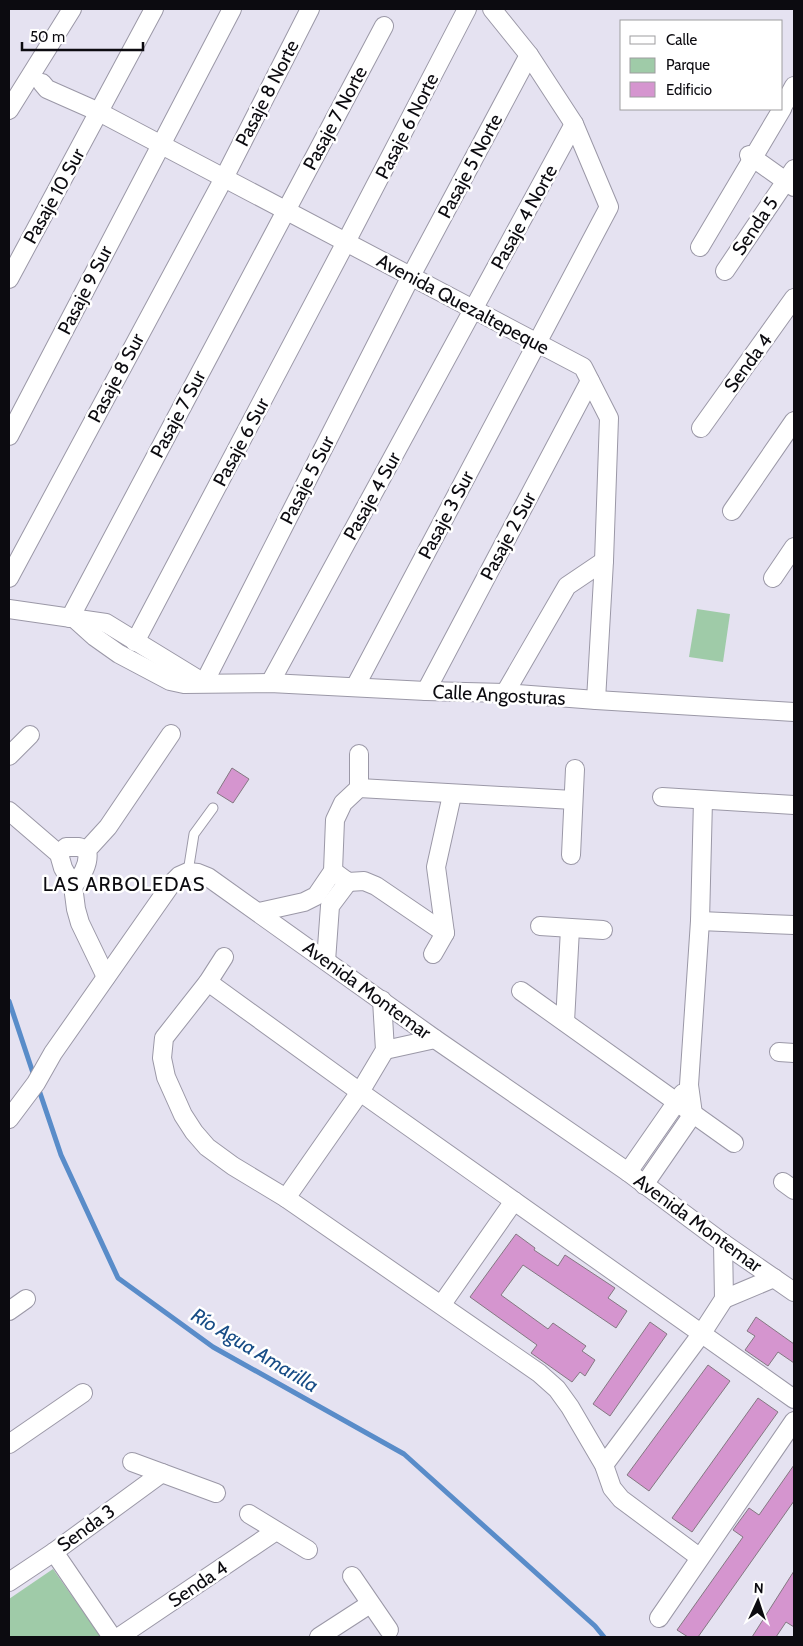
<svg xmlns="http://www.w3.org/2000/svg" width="803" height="1646" font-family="Cabin,sans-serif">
	<rect width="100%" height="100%" fill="#e5e2f1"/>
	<g fill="#9fcba8">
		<polygon points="697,609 730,614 723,662 689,657"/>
		<polygon points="53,1569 101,1637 9,1637 9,1599"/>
	</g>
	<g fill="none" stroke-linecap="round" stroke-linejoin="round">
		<g stroke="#598cc9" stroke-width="5">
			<polyline points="9,1001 34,1076"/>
			<polyline points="38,1087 61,1155 118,1278 213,1347 404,1454 595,1626 604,1637"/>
		</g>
	</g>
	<g fill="#d595cf" stroke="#847882">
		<polygon points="232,768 249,779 233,803 217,793"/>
		<polygon points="516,1234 535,1248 534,1250 558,1266 565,1255 615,1288 608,1298 627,1311 616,1328 523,1265 501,1295 548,1329 553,1323 586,1346 582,1351 595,1360 585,1376 580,1372 572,1382 531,1353 537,1345 470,1297"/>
		<polygon points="756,1317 794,1344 794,1363 778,1352 768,1366 745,1350 755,1336 747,1331"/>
		<polygon points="650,1322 667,1334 610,1416 593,1404"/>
		<polygon points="708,1365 730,1381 649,1491 627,1475"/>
		<polygon points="758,1398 778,1412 692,1532 672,1518"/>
		<polygon points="794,1465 794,1501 698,1637 688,1637 677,1630 743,1537 733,1530 749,1508 759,1515"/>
		<polygon points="794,1571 794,1627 786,1622 776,1637 752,1637"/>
	</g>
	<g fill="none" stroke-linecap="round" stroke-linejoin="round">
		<g stroke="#9b98a7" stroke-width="11">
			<polyline id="lane" points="188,872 194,834 213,808"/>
		</g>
		<g stroke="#9b98a7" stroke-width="20">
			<g id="street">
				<polyline points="42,83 47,89 99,112 583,367 609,418 604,561 596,700"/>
				<polyline points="782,108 794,86"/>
				<polyline points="9,110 72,9"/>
				<polyline points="749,155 794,187"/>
				<polyline points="700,247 782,109"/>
				<polyline points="725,271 794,169"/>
				<polyline points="9,279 154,9"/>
				<polyline points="701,428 794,298"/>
				<polyline points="9,436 232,9"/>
				<polyline points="732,511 794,421"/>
				<polyline points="9,578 224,178 310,9"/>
				<polyline points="773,578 794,547"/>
				<polyline points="9,609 106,623 204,683"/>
				<polyline points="70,618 384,26"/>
				<polyline points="75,619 95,637 119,654 170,681 184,684 270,683 426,691 505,693 596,700 794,712"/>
				<polyline points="135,642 346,242 467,9"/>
				<polyline points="204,683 411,276 529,55"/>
				<polyline points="270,683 574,124"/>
				<polyline points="355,687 609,207 574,124 529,55 492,9"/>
				<polyline points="426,691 590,381"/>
				<polyline points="505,693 567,586 604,561"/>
				<polyline points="9,756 30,735"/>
				<polyline points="359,788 359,754"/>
				<polyline points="662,797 794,805"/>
				<polyline points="9,811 59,854 63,868 73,886 76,909 80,923 106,977"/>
				<polyline points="59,854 66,847 79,847 87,850"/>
				<polyline points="571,855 575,769"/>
				<polyline points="333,871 348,882 364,881 376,886 445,933"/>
				<path d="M73,886C81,877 90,863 87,850L108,827L171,734"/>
				<polyline points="259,912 304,902 316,896 333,871 335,820 343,803 359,788 573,800"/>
				<polyline points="700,921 794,925"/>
				<polyline points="540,926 603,930"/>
				<polyline points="433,954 445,933 436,867 452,795"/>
				<polyline points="224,957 208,982 164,1038 162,1058 166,1077 183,1115 194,1132 207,1147 233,1166 286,1198 539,1373 557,1389 570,1407 604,1465 612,1488 621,1499 699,1557"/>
				<polyline points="326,961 330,906 348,882"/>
				<polyline points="208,982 360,1092 794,1399"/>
				<polyline points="521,991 734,1143"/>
				<polyline points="565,1022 570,929"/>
				<polyline points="385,1050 435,1039"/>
				<polyline points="779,1052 794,1053"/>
				<polyline points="9,1119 36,1083 53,1053 172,883 179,876 188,872 198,873 208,877 435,1039 628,1172 723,1243 794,1292"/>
				<polyline points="628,1172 683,1093"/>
				<polyline points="783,1182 794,1190"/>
				<polyline points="644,1185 693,1114 689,1085 700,921 703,800"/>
				<polyline points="286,1198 360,1092 385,1050 382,1000"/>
				<polyline points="724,1299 774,1278"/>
				<polyline points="442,1304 514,1201"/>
				<polyline points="9,1311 26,1299"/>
				<polyline points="9,1444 83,1393"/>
				<polyline points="132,1462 216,1493"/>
				<polyline points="604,1465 702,1333 724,1299 723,1243"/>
				<polyline points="249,1514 308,1550"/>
				<polyline points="54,1552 112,1637"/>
				<polyline points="352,1576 389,1630"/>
				<polyline points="9,1582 54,1552 162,1473"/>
				<polyline points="659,1618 794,1421"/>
				<polyline points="119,1637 276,1531"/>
				<polyline points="319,1637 370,1604"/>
			</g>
		</g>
		<use href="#lane" stroke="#fff" stroke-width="9"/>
		<use href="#street" stroke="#fff" stroke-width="18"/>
	</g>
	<g text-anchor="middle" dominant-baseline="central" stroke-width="5" stroke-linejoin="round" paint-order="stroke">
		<g font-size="19" fill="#0c0b10" stroke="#fff">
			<text transform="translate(267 93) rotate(-63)">Pasaje 8 Norte</text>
			<text transform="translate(335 118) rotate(-62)">Pasaje 7 Norte</text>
			<text transform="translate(407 126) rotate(-63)">Pasaje 6 Norte</text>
			<text transform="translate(470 166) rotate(-62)">Pasaje 5 Norte</text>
			<text transform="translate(54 196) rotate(-61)">Pasaje 10 Sur</text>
			<text transform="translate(524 217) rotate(-61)">Pasaje 4 Norte</text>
			<text transform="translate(755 226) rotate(-56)">Senda 5</text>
			<text transform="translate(85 290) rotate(-63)">Pasaje 9 Sur</text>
			<text transform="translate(463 304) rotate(28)">Avenida Quezaltepeque</text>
			<text transform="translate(748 363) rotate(-54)">Senda 4</text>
			<text transform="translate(116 378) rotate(-62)">Pasaje 8 Sur</text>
			<text transform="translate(178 414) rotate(-62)">Pasaje 7 Sur</text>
			<text transform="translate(241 442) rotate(-62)">Pasaje 6 Sur</text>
			<text transform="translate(307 480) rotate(-63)">Pasaje 5 Sur</text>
			<text transform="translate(372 496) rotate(-61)">Pasaje 4 Sur</text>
			<text transform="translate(446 515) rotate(-62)">Pasaje 3 Sur</text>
			<text transform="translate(508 536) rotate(-62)">Pasaje 2 Sur</text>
			<text transform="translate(499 695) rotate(3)">Calle Angosturas</text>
			<text transform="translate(367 990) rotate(36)">Avenida Montemar</text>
			<text transform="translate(698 1223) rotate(36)">Avenida Montemar</text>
			<text transform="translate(86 1528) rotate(-36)">Senda 3</text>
			<text transform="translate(198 1584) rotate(-34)">Senda 4</text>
		</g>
		<g font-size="20" letter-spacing="1" fill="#0c0b10" stroke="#fff">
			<text x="124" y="884">LAS ARBOLEDAS</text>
		</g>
		<g font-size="20" font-style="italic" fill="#184d86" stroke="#fff">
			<text transform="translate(255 1350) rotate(31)">Río Agua Amarilla</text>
		</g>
	</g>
	<rect width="803" height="1646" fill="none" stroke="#0c0b10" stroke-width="20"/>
	<rect x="620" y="20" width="162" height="90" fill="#ffffff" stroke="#9e9d9f"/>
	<rect x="630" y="36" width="25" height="8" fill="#ffffff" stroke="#9e9d9f"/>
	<text x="666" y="45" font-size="15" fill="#0c0b10">Calle</text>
	<rect x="630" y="58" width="25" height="15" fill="#9fcba8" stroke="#9e9d9f"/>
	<text x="666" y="70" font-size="15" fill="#0c0b10">Parque</text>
	<rect x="630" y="82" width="25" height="15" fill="#d595cf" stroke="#9e9d9f"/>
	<text x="666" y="95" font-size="15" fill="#0c0b10">Edificio</text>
	<g transform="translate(758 1601) rotate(3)" stroke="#ffffff" stroke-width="4" paint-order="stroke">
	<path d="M0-4L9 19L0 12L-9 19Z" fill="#0c0b10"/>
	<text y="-8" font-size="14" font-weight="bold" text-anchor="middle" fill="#0c0b10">N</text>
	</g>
	<path d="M22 42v8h121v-8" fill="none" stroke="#0c0b10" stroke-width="2.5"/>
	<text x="30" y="42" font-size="15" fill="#0c0b10" stroke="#ffffff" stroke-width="4" paint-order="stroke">50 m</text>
</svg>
